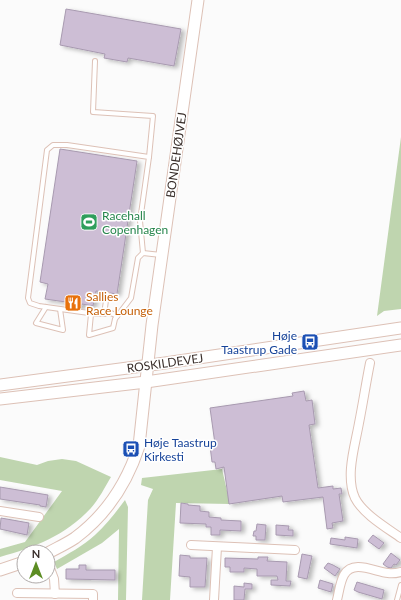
<svg xmlns="http://www.w3.org/2000/svg" width="401" height="600" font-family="Lato,sans-serif">
	<defs>
		<filter id="shadow"><feDropShadow dx="3.5" dy="2" stdDeviation="2" flood-color="#0004"/></filter>
	</defs>
	<rect width="100%" height="100%" fill="#fbfbfb"/>
	<g fill="#bfd5af">
		<polygon points="401,137 401,309 384,311 377,316"/>
		<path d="M0,457L37,465L48,461L62,459L76,461L111,477C105,487 99,499 91,508C65,536 35,547 0,557V549L25,542L62,491L0,480Z"/>
		<polygon points="222,469 230,504 176,503 170,600 142,600 148,500 153,489 141,485 142,478"/>
		<path d="M125,500L128,507L126,600H118L119,529L102,543L57,569L54,562C68,554 83,546 95,535C107,524 116,512 125,500Z"/>
	</g>
	<g fill="#cdbed5" stroke="#a89ab0" filter="url(#shadow)">
		<polygon points="66,9 181,29 174,66 128,58 127,62 104,58 105,54 60,45"/>
		<polygon points="60,149 137,161 117,294 110,293 107,291 104,292 96,291 93,306 82,304 81,308 65,305 66,302 45,299 48,284 40,282"/>
		<polygon points="304,391 306,401 312,400 315,424 309,425 318,488 333,486 333,489 341,488 342,494 339,494 343,521 332,523 333,528 327,529 323,497 283,502 282,496 229,504 224,467 216,469 215,462 212,462 210,446 215,444 210,408 293,396 292,393"/>
		<polygon points="0,487 48,495 46,507 40,506 40,505 0,499"/>
		<polygon points="181,503 188,504 188,505 200,506 200,511 209,512 209,517 221,518 221,520 241,521 241,531 220,530 220,535 211,535 211,527 206,527 206,524 180,523"/>
		<polygon points="1,518 29,523 27,535 0,529"/>
		<polygon points="257,524 266,525 265,540 256,540 256,536 253,536 254,531 256,531"/>
		<polygon points="276,525 289,526 288,530 293,530 293,536 276,535"/>
		<polygon points="373,535 384,543 379,549 368,541"/>
		<polygon points="345,537 358,539 357,548 330,544 331,538 345,540"/>
		<polygon points="391,553 400,560 396,565 394,564 391,568 387,567 383,564"/>
		<polygon points="302,554 312,556 307,579 298,577"/>
		<polygon points="180,555 190,556 190,558 207,558 205,587 190,587 190,577 179,576"/>
		<polygon points="258,557 268,557 267,561 287,562 286,581 291,581 290,586 271,585 271,580 278,580 277,576 257,576 257,569 244,568 244,572 230,572 230,567 225,567 225,558 258,559"/>
		<polygon points="328,563 333,565 340,569 335,576 324,568"/>
		<polygon points="79,565 86,565 86,570 115,570 115,580 66,579 66,569 79,569"/>
		<polygon points="320,580 333,584 331,592 318,588"/>
		<polygon points="357,582 384,590 382,599 358,592 354,590"/>
		<polygon points="244,583 252,584 252,589 245,589 244,600 234,600 234,586 244,587"/>
	</g>
	<g fill="none" stroke-linecap="round" stroke-linejoin="round">
		<g stroke="#ddc1b6" stroke-width="6">
			<g id="lane">
				<polyline points="95,61 93,112 153,116 149,157"/>
				<polyline points="46,307 36,323 63,330 60,309"/>
				<polyline points="91,314 89,335 113,328 115,319 131,298 138,258 143,253 161,255"/>
				<polyline points="104,314 107,294"/>
				<polyline points="117,316 111,313 96,314 39,306 30,303 28,298 47,150 53,145 67,145 149,157 140,221 143,253"/>
				<polyline points="397,600 401,585"/>
			</g>
		</g>
		<g stroke="#ddc1b6" stroke-width="10">
			<g id="street">
				<path d="M370,363C366,383 363,403 359,423C355,446 345,476 355,498C363,514 387,528 401,538"/>
				<polyline points="0,511 39,517"/>
				<polyline points="191,545 295,550"/>
				<polyline points="48,563 54,579 55,594"/>
				<polyline points="17,593 93,594 93,600"/>
				<polyline points="214,600 217,547"/>
				<path d="M337,600C339,592 340,582 344,575C353,559 375,572 388,573C393,574 397,573 401,572"/>
			</g>
		</g>
		<g stroke="#ddc1b6" stroke-width="13">
			<g id="secondary">
				<polyline points="0,385 165,363 401,328"/>
				<polyline points="0,399 146,382 401,345"/>
				<path d="M48,553C57,548 66,544 75,538C106,515 127,483 139,446L152,325L198,0"/>
				<polyline points="0,570 24,562"/>
			</g>
		</g>
		<use href="#lane" stroke="#fff" stroke-width="4"/>
		<use href="#street" stroke="#fff" stroke-width="8"/>
		<use href="#secondary" stroke="#fff" stroke-width="11"/>
	</g>
	<defs>
		<g id="stadium-square" transform="scale(0.9)"><rect x="-9" y="-9" width="18" height="18" rx="4" fill="#2e9e5b" stroke="#fff"/><path d="M0-5a6.5 5 0 1 0 0 10a6.5 5 0 1 0 0-10ZM-3.5-1.8h7v3.6h-7Z" fill="#fff"/></g>
		<g id="restaurant-square" transform="scale(0.9)"><rect x="-9" y="-9" width="18" height="18" rx="4" fill="#e8710a" stroke="#fff"/><path d="M-5-6h1v4h1v-4h1v4h1v-4h1v5L-1.5 .5V6h-2V.5L-5-1ZM5-6V6H3V1.5H1.5Q1.5-4 5-6Z" fill="#fff"/></g>
		<g id="bus-square" transform="scale(0.9)"><rect x="-9" y="-9" width="18" height="18" rx="4" fill="#1a4fb4" stroke="#fff"/><path d="M-5-6H5V4H4V6H2V4H-2V6H-4V4H-5ZM-3.5-4V0h7V-4ZM-3.5 1.2v1.5H-2V1.2ZM2 1.2v1.5H3.5V1.2Z" fill="#fff"/></g>
	</defs>
	<g fill-rule="evenodd">
		<use href="#stadium-square" x="89" y="222"/>
		<use href="#restaurant-square" x="73" y="303"/>
		<use href="#bus-square" x="310" y="342"/>
		<use href="#bus-square" x="131" y="449"/>
	</g>
	<g text-anchor="middle" dominant-baseline="central" stroke-width="3" stroke-linejoin="round" paint-order="stroke">
		<g font-size="12" fill="#392e2a" stroke="#fff">
			<text transform="translate(176 155) rotate(-82)">BONDEHØJVEJ</text>
			<text transform="translate(165 363) rotate(-8)">ROSKILDEVEJ</text>
		</g>
		<g font-size="12" fill="#27864d" stroke="#fff" text-anchor="start">
			<text x="102" y="215">Racehall<tspan x="102" dy="14">Copenhagen</tspan></text>
		</g>
		<g font-size="12" fill="#c56008" stroke="#fff" text-anchor="start">
			<text x="86" y="296">Sallies<tspan x="86" dy="14">Race Lounge</tspan></text>
		</g>
		<g font-size="12" fill="#164399" stroke="#fff" text-anchor="end">
			<text x="297" y="335">Høje<tspan x="297" dy="14">Taastrup Gade</tspan></text>
			<text x="144" y="442" text-anchor="start">Høje Taastrup<tspan x="144" dy="14">Kirkesti</tspan></text>
		</g>
	</g>
	<g transform="translate(36 564)"><circle r="19" fill="#ffffff" stroke="#b0abaa"/>
	<path d="M0-3L7 15L0 10L-7 15Z" fill="#5c8d23"/>
	<text y="-6" font-size="11" font-weight="bold" text-anchor="middle" fill="#392e2a">N</text>
	</g>
</svg>
